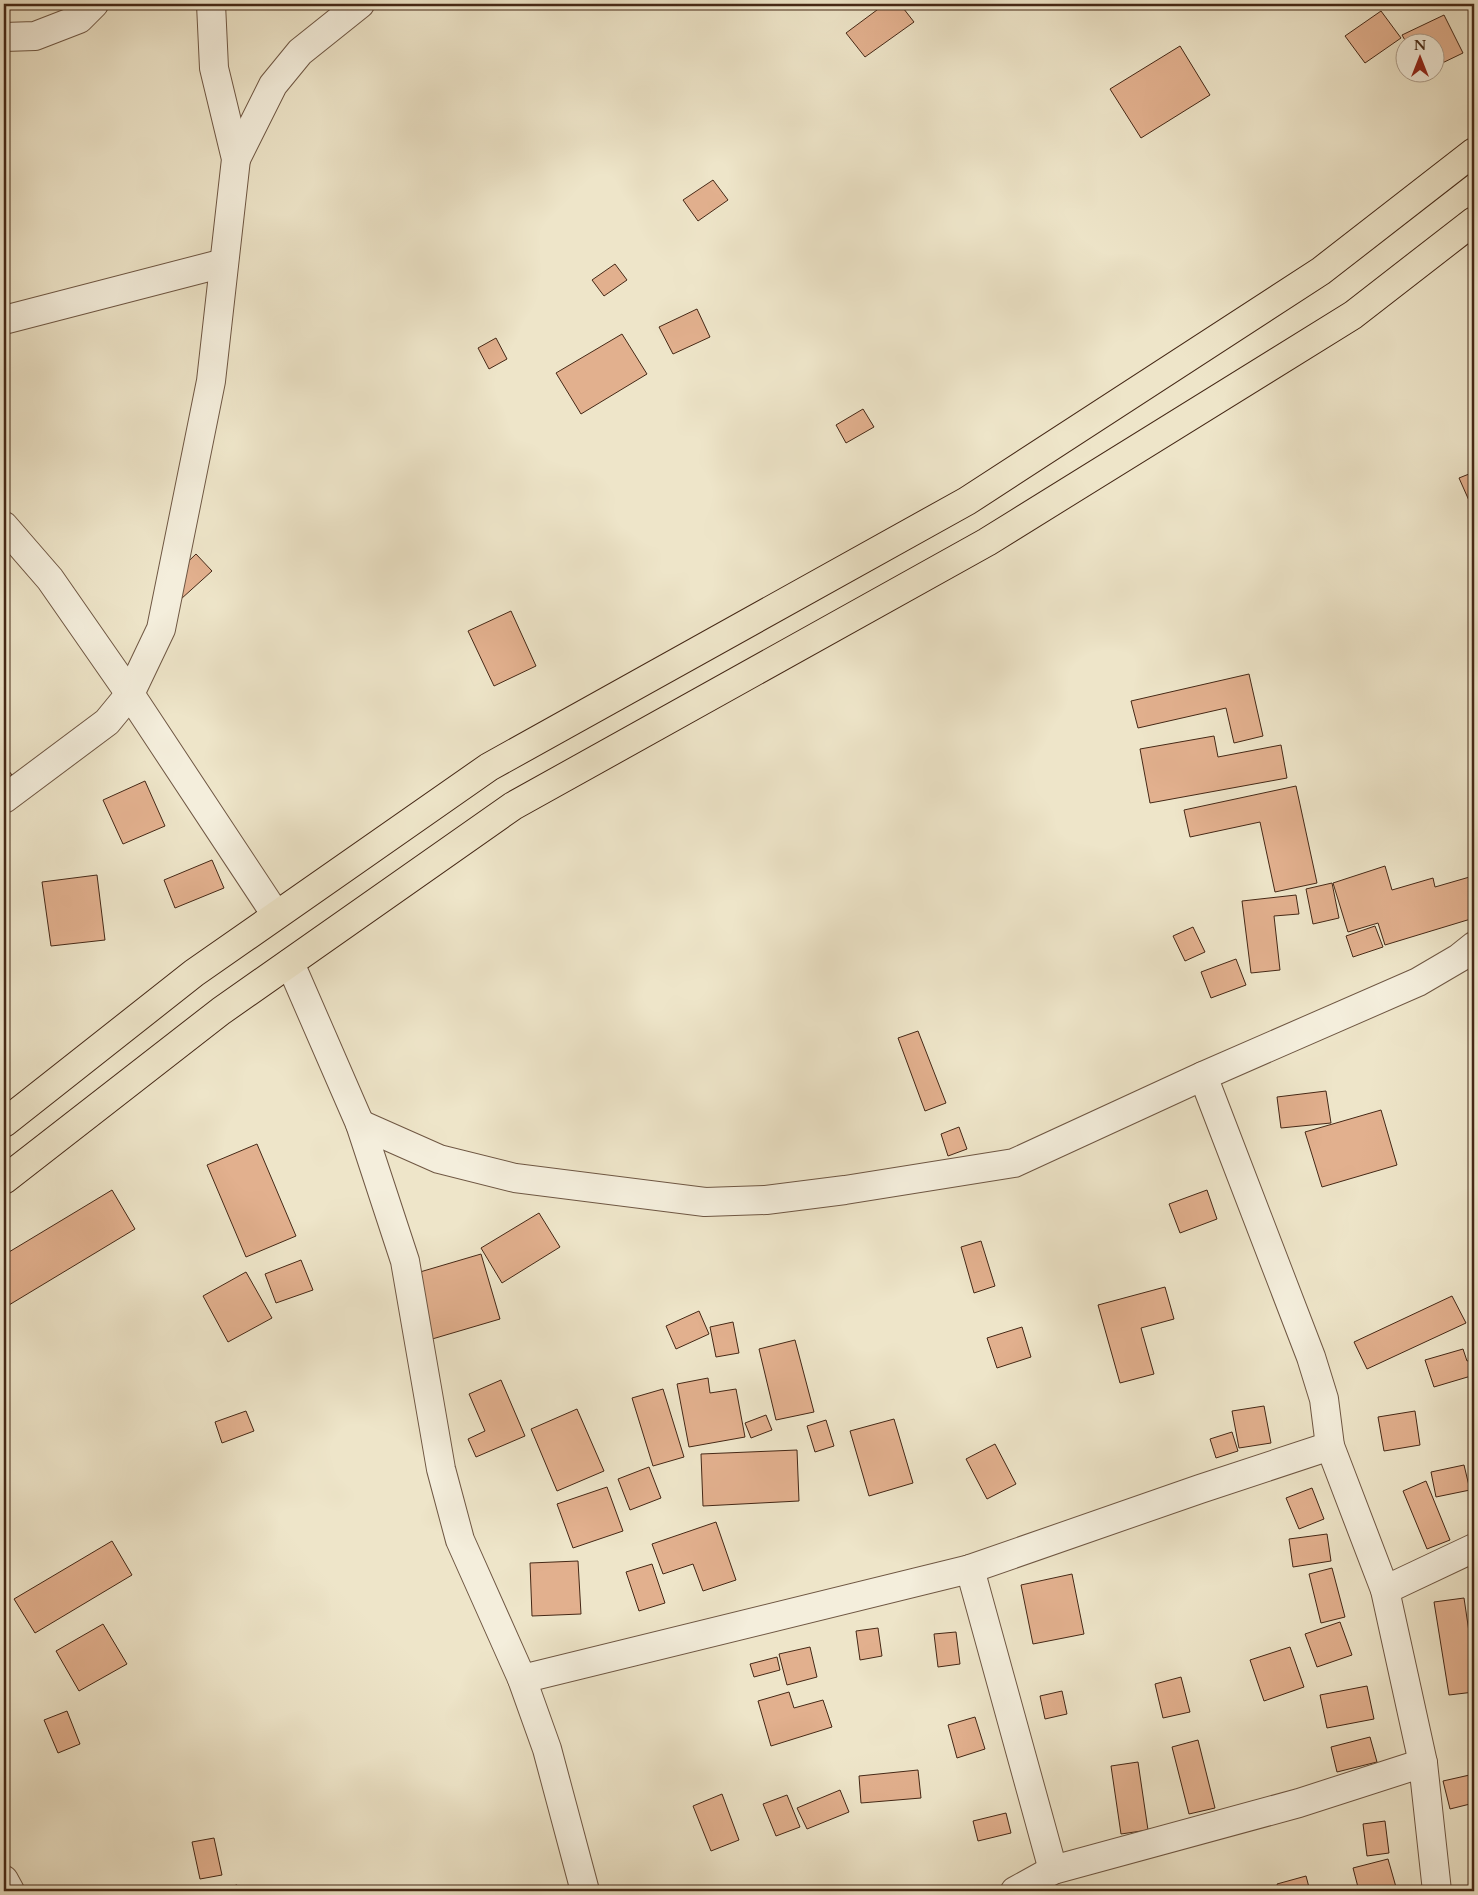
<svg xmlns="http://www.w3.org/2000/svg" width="1478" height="1895" font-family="Cardo,serif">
	<rect width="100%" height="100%" fill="#eee5c9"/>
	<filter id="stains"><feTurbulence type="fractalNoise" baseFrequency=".004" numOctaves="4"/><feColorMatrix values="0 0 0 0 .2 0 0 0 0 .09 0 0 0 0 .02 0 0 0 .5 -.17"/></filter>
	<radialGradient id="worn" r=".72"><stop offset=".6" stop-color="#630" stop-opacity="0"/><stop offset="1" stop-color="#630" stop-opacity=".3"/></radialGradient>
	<g fill="#e2b08e" stroke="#452816">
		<polygon points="885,4 900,4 914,22 865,57 846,33"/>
		<polygon points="1381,11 1401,38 1365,63 1345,36"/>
		<polygon points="1444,15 1463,53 1436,66 1436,42 1406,42 1402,35"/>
		<polygon points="1180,46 1210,95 1141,138 1110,89"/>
		<polygon points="713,180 728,200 698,221 683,200"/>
		<polygon points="615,264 627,280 604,296 592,280"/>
		<polygon points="697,309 710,337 673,354 659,327"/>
		<polygon points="622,334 647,374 581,414 556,373"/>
		<polygon points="496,338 507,359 489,369 478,348"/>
		<polygon points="863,409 874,427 846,443 836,425"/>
		<polygon points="1474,472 1474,503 1471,505 1459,478"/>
		<polygon points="196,554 212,571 181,599 166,583"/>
		<polygon points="511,611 536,666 494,686 468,631"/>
		<polygon points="1249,674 1263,736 1234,743 1226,708 1138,728 1131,701"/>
		<polygon points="1214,736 1218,757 1281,745 1287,778 1150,803 1140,749"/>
		<polygon points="4,765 12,775 4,781"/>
		<polygon points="145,781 165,826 123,844 103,800"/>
		<polygon points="1296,786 1317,883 1275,892 1260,822 1190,837 1184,810"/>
		<polygon points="212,860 224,888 175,908 164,880"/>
		<polygon points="1385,866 1392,890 1433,878 1435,887 1473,876 1474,918 1385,945 1378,923 1348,932 1333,883"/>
		<polygon points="97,875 105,940 51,946 42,882"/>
		<polygon points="1332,883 1339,918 1313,924 1306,889"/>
		<polygon points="1296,895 1299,914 1274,916 1280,970 1251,973 1242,901"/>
		<polygon points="1375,926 1383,947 1353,957 1346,936"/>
		<polygon points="1193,927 1205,952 1185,961 1173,936"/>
		<polygon points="1236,959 1246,985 1211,998 1201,972"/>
		<polygon points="918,1031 946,1103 925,1111 898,1038"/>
		<polygon points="1326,1091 1331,1123 1281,1128 1277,1097"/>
		<polygon points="1381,1110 1397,1165 1322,1187 1305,1132"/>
		<polygon points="959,1127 967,1149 948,1156 941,1134"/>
		<polygon points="257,1144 296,1236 246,1257 207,1165"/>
		<polygon points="112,1190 135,1229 4,1308 4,1255"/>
		<polygon points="1207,1190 1217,1219 1180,1233 1169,1204"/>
		<polygon points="539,1213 560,1247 502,1283 481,1248"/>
		<polygon points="981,1241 995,1286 974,1293 961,1247"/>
		<polygon points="481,1254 500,1319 422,1342 403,1277"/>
		<polygon points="301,1260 313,1290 276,1303 265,1274"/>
		<polygon points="246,1272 272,1318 228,1342 203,1296"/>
		<polygon points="1165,1287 1174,1319 1141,1328 1154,1374 1120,1383 1098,1305"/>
		<polygon points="1452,1296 1466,1323 1367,1369 1354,1342"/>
		<polygon points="699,1311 709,1334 676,1349 666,1326"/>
		<polygon points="733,1322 739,1353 716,1357 710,1327"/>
		<polygon points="1022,1327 1031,1357 997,1368 987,1338"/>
		<polygon points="795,1340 814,1412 776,1420 759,1349"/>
		<polygon points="1463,1349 1467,1361 1474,1359 1474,1387 1471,1376 1434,1387 1425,1360"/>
		<polygon points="708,1378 710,1393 736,1389 745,1437 689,1447 677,1384"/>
		<polygon points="501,1380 525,1436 476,1457 468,1439 485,1431 469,1394"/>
		<polygon points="663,1389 684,1457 653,1466 632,1398"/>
		<polygon points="1264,1406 1271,1443 1239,1448 1232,1411"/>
		<polygon points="577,1409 604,1471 557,1491 531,1429"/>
		<polygon points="246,1411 254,1431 222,1443 215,1422"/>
		<polygon points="1415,1411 1420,1445 1384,1451 1378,1417"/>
		<polygon points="766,1415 772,1430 751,1438 745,1423"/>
		<polygon points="894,1419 913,1483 869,1496 850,1431"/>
		<polygon points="826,1420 834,1446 815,1452 807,1426"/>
		<polygon points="1232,1432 1238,1451 1216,1458 1210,1439"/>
		<polygon points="995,1444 1016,1484 987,1499 966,1459"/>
		<polygon points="797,1450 799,1501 703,1506 701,1454"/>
		<polygon points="1464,1465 1470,1490 1436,1497 1431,1472"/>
		<polygon points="649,1467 661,1498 630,1510 618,1479"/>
		<polygon points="1426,1481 1450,1540 1427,1549 1403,1491"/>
		<polygon points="607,1487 623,1531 573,1548 557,1504"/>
		<polygon points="1312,1488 1324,1519 1299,1529 1286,1498"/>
		<polygon points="716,1522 736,1580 703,1591 693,1564 663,1574 652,1544"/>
		<polygon points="1327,1534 1331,1561 1293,1567 1289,1539"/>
		<polygon points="112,1541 132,1575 35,1633 14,1599"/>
		<polygon points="578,1561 581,1614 532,1616 530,1563"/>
		<polygon points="652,1564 665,1603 639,1611 626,1572"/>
		<polygon points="1332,1568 1345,1617 1321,1623 1309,1574"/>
		<polygon points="1072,1574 1084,1634 1033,1644 1021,1585"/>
		<polygon points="1464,1598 1474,1666 1474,1692 1449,1695 1434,1602"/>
		<polygon points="1340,1622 1352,1655 1317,1667 1305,1634"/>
		<polygon points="103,1624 127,1664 79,1691 56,1651"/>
		<polygon points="878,1628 882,1656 860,1660 856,1631"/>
		<polygon points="956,1632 960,1664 938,1667 934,1634"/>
		<polygon points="810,1647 817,1677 787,1685 779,1654"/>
		<polygon points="1290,1647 1304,1687 1264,1701 1250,1660"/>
		<polygon points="777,1657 780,1670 754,1677 750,1664"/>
		<polygon points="1181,1677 1190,1712 1163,1718 1155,1684"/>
		<polygon points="1367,1686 1374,1719 1327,1728 1320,1695"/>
		<polygon points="1062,1691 1067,1714 1045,1719 1040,1696"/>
		<polygon points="789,1692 794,1708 823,1700 832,1727 771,1746 758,1701"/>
		<polygon points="67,1711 80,1744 58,1753 44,1720"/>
		<polygon points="975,1717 985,1749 957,1758 948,1725"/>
		<polygon points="1370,1737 1377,1762 1337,1772 1331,1747"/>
		<polygon points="1198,1740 1215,1808 1189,1814 1172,1747"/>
		<polygon points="1138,1762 1148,1830 1121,1834 1111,1766"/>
		<polygon points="918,1770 921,1798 861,1803 859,1776"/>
		<polygon points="1474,1774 1474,1803 1450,1809 1443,1781"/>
		<polygon points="840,1790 849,1812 807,1829 797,1808"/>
		<polygon points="722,1794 739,1840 711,1851 693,1806"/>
		<polygon points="787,1795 800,1827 776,1836 763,1804"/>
		<polygon points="1006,1813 1011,1833 978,1841 973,1821"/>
		<polygon points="1385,1821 1389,1853 1367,1856 1363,1824"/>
		<polygon points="214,1838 222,1875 200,1879 192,1842"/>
		<polygon points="1388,1859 1396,1887 1380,1891 1359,1891 1353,1868"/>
		<polygon points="1306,1876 1310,1891 1279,1891 1277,1884"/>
		<polygon points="237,1885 238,1891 211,1891"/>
	</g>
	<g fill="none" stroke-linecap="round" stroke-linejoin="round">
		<g stroke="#6f5743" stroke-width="30">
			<g id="minor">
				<polyline points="4,37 35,36 79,19 94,4"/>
				<polyline points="236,159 273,85 300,52 360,4"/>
				<polyline points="4,320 224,263"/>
				<polyline points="4,526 50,579 130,694 276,915"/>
				<polyline points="4,799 107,722 130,694 161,629 211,381 236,159 214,68 211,4"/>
				<polyline points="290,963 360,1124 405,1261 441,1469 460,1540 522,1679 547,1749 585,1891"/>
				<polyline points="1203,1076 1311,1357 1324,1399 1330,1446 1385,1590 1423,1763 1437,1891"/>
				<polyline points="360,1124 439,1159 515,1178 705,1202 766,1200 845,1190 1014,1163 1203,1076 1418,982 1459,958 1474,946"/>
				<polyline points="970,1569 1053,1870"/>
				<polyline points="1385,1590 1474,1548"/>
				<polyline points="522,1679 970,1569 1200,1489 1330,1446"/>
				<polyline points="4,1880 10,1891"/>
				<polyline points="1015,1891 1053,1870 1299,1803 1423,1763"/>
			</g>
		</g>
		<g stroke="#452816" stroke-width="30">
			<g id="major">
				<polyline points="4,1123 194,973 489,767 967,501 1321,271 1474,152"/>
				<polyline points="4,1180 221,1011 513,806 987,542 1353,315 1474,221"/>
			</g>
		</g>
		<use href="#minor" stroke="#f4eedc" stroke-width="28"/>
		<use href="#major" stroke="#eee5c9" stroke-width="28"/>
	</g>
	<rect width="1478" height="1895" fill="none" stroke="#eee5c9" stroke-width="20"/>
	<rect x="5" y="5" width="1468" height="1885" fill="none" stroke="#452816" stroke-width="2.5"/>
	<rect x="10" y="10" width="1458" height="1875" fill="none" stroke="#452816"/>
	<g transform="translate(1420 58)"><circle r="24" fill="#f4eedc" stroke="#ae9f8d"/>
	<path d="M0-4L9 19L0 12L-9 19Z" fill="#8f2418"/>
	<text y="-8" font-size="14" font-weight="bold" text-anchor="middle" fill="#452816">N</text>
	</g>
	<rect width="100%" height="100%" filter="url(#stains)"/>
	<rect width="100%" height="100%" fill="url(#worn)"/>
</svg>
